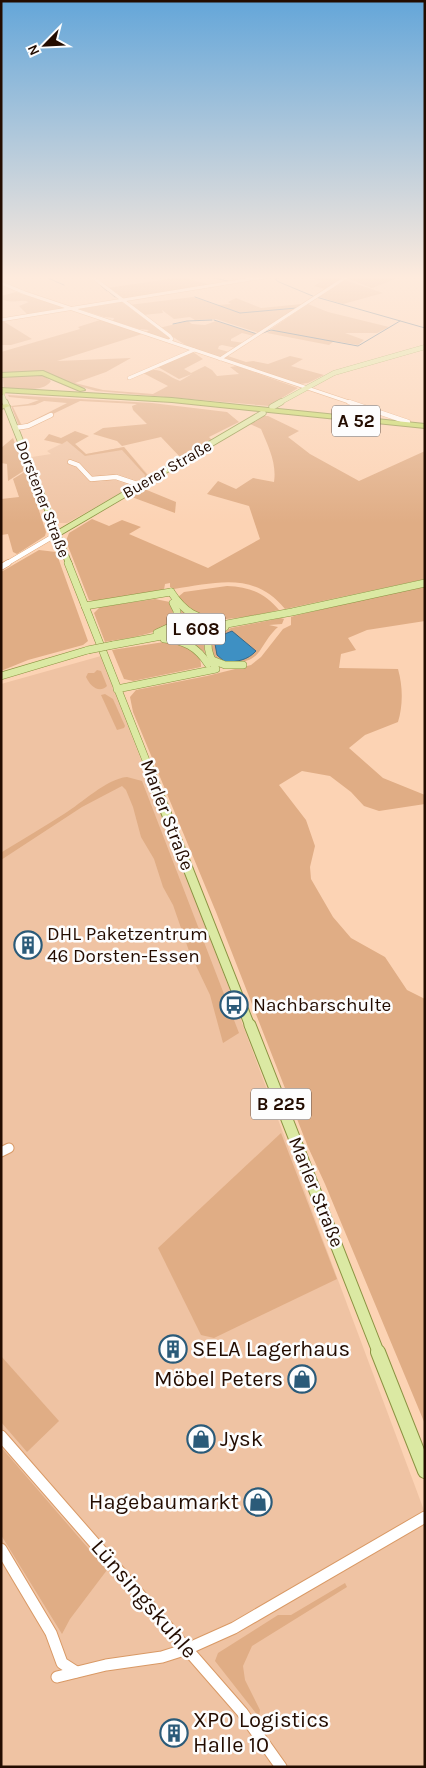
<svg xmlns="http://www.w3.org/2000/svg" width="426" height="1768" font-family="Karla,sans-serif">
	<rect width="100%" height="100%" fill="#fcd3b4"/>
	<g fill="#efc3a3">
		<polygon points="67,441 75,444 86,454 124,447 150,477 67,523 59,523 42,486 32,457 51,454 47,451"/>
		<polygon points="101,656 229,988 425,1513 425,1767 1,1767 1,684"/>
	</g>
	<g fill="#e0ad85" fill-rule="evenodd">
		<polygon points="303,276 345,276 325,289 314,286 322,281"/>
		<polygon points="350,276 403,276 372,288 346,278"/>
		<polygon points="182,277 211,285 123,300 107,288"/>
		<polygon points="345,280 383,293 343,304 319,297"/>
		<path d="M16,292L69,309L28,315L19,306L29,302C19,298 14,305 1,299V296Z"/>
		<polygon points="193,297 226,308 218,305 231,304 228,302 236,298 261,308 302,304 259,333 216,319 195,320 190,317 174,319 162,310 163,313 143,315 129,305"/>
		<polygon points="122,302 171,339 169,340 146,332 149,330 139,329 113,321 114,318 104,317 79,309"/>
		<polygon points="308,304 328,312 389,327 377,333 345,333 364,340 358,345 334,341 329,345 267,333 272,330 276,331 271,329"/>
		<path d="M100,320L142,334L57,361L131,358L106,372L75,383L103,390L153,394L168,386L143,373C160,365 164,375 180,381L192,374L179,379L158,367L193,352L203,359L184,369L191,373L205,366L212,370L217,376L239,374L230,367L237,366L298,388L269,406L96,391L64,382L48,373L1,374V352L80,329L78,327Z"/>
		<polygon points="1,321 3,321 32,339 11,345 1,345"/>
		<polygon points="188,321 192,324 205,325 216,321 257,334 254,336 242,333 231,339 231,341 244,343 236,348 222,345 219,346 218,349 229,352 220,357 187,346 159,328"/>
		<polygon points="228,356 246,362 253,361 268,364 290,356 303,359 291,366 324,375 308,383 300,384 221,358"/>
		<path d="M26,375L44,376L51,381C42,394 17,387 4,388L3,378Z"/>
		<path d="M8,395L152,403L227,412L239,422L209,437L212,440L181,458L161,437L122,446L117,441L93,434L103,428L147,424L133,410L132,406L137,404L80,401L30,425L19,426L11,406L28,404L39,400L9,397ZM44,401L67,403L26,424H21L13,407L35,405Z"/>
		<path d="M262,416H268L299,431L288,437L310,454L359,481L425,451V579L285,609C254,571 216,583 174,589L170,587V583L165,584L164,590L162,591L94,601L89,600L66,541L69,533L92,519L109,526L122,520L141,527L129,534L208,568L260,539L249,506L207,494L218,481L236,489L253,478L274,482C277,463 268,446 261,429L250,424Z"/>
		<polygon points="75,431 89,436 75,444 86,454 124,447 148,476 135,482 144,478 145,475 122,450 85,456 67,441 62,444 44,440 49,434 61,438"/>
		<polygon points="13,438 25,470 8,481 7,464 1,463 1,448"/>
		<polygon points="26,471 46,532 45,536 17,554 13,552 8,534 1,535 1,499 19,497 13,479"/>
		<polygon points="142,488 176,502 175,513 129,496"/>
		<polygon points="39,550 56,552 88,641 83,645 28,660 1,671 1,572"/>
		<path d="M425,585V621L367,630L348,638L356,650L341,654L339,668L398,669C403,687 403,705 398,722L365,735L349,748L383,778L425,795V804L379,811L364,806L351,792L330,776L302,771L279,785L306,820L315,846L310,867L311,879L333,917L351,938L385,957L407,990L425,999V1424L325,1184L308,1147L216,912L133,712L130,697L136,690L207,676L251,665L261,657L283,629L291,625V617L294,616Z"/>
		<path d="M227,586C250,587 265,593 279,610C261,614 213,625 198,616C190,612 184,603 178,597L184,592Z"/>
		<path d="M155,599L170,602L175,615C168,635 124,638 105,642L94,613L100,607Z"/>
		<path d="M177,606C192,621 208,621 229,621L161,633L171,628Z"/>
		<path d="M281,618L284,619L282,624L269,625L278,627C270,634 267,640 261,649C250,667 232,662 214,659L210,653L211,638L231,628Z"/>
		<path d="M221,627L210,633L204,641L205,655C195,642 183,639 167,637Z"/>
		<path d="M164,642C178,644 202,648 201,667L133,681L124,679L112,650Z"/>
		<path d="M97,670L101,671L107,686C99,694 90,686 86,677L88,673H94Z"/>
		<polygon points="105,694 113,699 125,726 124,728 117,730 101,695"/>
		<path d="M127,777L142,781L239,1033L223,1043L210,995L189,951L173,905L163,887L154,859L141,837L133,807L126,790L122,786L82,807L1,860L2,852C23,839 44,827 64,814C82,803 106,779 127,777Z"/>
		<polygon points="281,1133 337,1279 214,1338 201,1335 158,1248"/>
		<polygon points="1,1356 59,1421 27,1452 1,1422"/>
		<polygon points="1,1447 107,1570 70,1619 62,1634 1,1535"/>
		<polygon points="345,1583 347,1587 252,1646 243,1666 245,1680 260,1710 259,1717 215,1661 218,1653 278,1615 291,1615"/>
	</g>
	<path fill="#3e90c3" stroke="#366888" d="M232,631L256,651C248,660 237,662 225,662L217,655L215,644L220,636Z"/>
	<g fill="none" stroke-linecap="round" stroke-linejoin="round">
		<g stroke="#366888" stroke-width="1">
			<polyline points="43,276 64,285"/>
			<polyline points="207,276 231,282"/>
			<polyline points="276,276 276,280 279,282 315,297"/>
			<polyline points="100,285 107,291"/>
			<polyline points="108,291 115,297"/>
			<polyline points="195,297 240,313 297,308"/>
			<polyline points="316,297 425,328"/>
			<polyline points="214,320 257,334"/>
			<polyline points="173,324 187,321 212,320"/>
			<polyline points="260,334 271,330 358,346 400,321"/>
		</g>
		<g stroke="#d99965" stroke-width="4">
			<g id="minor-far4">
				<polyline points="91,276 170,336 172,339 169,341"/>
				<polyline points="1,283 25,293 352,403"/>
				<polyline points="1,320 270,276"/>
				<polyline points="220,359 348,276"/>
				<polyline points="129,378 194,350"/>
			</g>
		</g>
		<g stroke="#d99965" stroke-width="5.5">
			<g id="minor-far3">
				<polyline points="349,402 408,422"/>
				<polyline points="15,428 28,426 51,415"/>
				<polyline points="70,462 78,465 91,479 116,477 140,485"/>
				<polyline points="6,564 57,534"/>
			</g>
		</g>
		<g stroke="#d99965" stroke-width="7">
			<polyline id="minor-far2" points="1,567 8,563"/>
		</g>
		<g stroke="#d99965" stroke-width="11">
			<polyline id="minor-far1" points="1,1152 9,1148"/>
		</g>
		<g stroke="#d99965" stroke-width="13">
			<g id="minor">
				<polyline points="1,1436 242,1712 281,1767"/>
				<polyline points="1,1549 51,1633 62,1663 76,1672"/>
				<polyline points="57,1677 106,1665 162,1657 187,1649 234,1628 425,1517"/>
			</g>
		</g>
		<g stroke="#8b9342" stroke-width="5">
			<g id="major-far5">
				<polyline points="1,392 5,403"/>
				<polyline points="279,403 334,373 425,347"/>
			</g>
		</g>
		<g stroke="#8b9342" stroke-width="7">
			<g id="major-far4">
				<polyline points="5,402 69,564"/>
				<polyline points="272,407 281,402"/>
				<polyline points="57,534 263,413"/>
			</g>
		</g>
		<g stroke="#8b9342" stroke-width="8">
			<g id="major-far3">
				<polyline points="68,563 149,768"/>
				<path d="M171,592C184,612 197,620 221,620"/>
				<polyline points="85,606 171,592"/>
				<polyline points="157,633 170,627 177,619 177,611 173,603"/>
				<path d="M164,639C184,640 197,647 208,664"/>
				<polyline points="113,645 292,612 425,583"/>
				<polyline points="212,660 225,665 243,665"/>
				<polyline points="1,676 88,650"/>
				<path d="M117,689L216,669C206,649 202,638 225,627"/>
			</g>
		</g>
		<g stroke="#8b9342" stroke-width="11">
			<polyline id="major-far2" points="148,767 250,1026"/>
		</g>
		<g stroke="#8b9342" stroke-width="13">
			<polyline id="major-far1" points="250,1025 379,1354"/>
		</g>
		<g stroke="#8b9342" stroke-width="16">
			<polyline id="major" points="378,1352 425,1471"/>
		</g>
		<g stroke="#8b9342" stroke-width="2">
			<g id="highway">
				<polygon points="43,371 84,389 85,390 80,391 42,375 1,377 1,373"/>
				<polygon points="1,388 172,398 425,424 425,428 172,402 1,392"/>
				<polygon points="1,405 7,404 10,406 1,409"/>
			</g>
		</g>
		<use href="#minor-far4" stroke="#fff" stroke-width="3"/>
		<use href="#minor-far3" stroke="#fff" stroke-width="4.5"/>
		<use href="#minor-far2" stroke="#fff" stroke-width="5.5"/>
		<use href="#minor-far1" stroke="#fff" stroke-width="9"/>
		<use href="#minor" stroke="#fff" stroke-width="11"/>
		<use href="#major-far5" stroke="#dbe9a3" stroke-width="4.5"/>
		<use href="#major-far4" stroke="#dbe9a3" stroke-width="5.5"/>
		<use href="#major-far3" stroke="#dbe9a3" stroke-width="7"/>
		<use href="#major-far2" stroke="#dbe9a3" stroke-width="9"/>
		<use href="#major-far1" stroke="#dbe9a3" stroke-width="11"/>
		<use href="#major" stroke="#dbe9a3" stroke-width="14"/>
		<use href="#highway" fill="#c3db65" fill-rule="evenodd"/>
		<g stroke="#8b9342" stroke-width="8" stroke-linecap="butt">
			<polyline id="major-bridge" points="88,650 113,645"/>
		</g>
		<g stroke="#8b9342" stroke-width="5.5" stroke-linecap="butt">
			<polyline id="highway-bridge" points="1,392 3,392"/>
		</g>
		<use href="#major-bridge" stroke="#dbe9a3" stroke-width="7"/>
		<use href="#highway-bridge" stroke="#c3db65" stroke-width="5"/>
	</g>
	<linearGradient id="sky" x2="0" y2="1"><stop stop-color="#64a6d9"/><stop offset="0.53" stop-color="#feebdd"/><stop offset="1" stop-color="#feebdd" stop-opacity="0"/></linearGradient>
	<rect width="426" height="523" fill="url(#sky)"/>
	<defs>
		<g id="building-ring" transform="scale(1.4375)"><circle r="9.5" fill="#fdfdfd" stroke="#2b5b79" stroke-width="1.5"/><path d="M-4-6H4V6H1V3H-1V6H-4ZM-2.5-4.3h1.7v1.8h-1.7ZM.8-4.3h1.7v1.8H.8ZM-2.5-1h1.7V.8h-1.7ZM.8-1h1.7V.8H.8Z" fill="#2b5b79"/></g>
		<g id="bus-ring" transform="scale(1.4375)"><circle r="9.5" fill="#fdfdfd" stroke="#2b5b79" stroke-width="1.5"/><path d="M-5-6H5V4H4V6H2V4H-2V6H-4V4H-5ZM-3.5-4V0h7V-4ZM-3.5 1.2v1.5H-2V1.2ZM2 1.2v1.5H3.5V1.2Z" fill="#2b5b79"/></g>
		<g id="shop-ring" transform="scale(1.4375)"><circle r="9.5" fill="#fdfdfd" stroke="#2b5b79" stroke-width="1.5"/><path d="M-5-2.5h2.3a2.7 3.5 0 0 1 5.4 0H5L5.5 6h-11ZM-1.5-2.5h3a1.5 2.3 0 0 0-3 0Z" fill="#2b5b79"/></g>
	</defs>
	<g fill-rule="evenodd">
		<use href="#building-ring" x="28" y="945"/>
		<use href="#bus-ring" x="234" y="1005"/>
		<use href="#building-ring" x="173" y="1349"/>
		<use href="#shop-ring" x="302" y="1379"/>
		<use href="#shop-ring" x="201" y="1439"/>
		<use href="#shop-ring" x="258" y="1502"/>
		<use href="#building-ring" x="174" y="1733"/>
	</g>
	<g text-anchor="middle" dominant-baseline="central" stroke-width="5" stroke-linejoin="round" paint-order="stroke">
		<g font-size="16" fill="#230c00" stroke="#fdfdfd">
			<text transform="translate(167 469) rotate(-30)">Buerer Straße</text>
			<text transform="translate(43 499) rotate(69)">Dorstener Straße</text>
		</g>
		<g fill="#fdfdfd" stroke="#64544c" stroke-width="1">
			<rect x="332" y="405.5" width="48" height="31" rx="4"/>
			<rect x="167" y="613.5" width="58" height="31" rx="4"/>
			<rect x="251" y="1088.5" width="60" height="31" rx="4"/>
		</g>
		<g font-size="18" font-weight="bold" fill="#230c00">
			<text x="356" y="421">A 52</text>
			<text x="196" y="629">L 608</text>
			<text x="281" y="1104">B 225</text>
		</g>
		<g font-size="19" fill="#230c00" stroke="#fdfdfd">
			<text transform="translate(167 815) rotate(69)">Marler Straße</text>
			<text transform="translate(316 1192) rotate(68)">Marler Straße</text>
		</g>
		<g font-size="19" fill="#230c00" stroke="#fdfdfd" text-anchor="start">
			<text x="47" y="934">DHL Paketzentrum<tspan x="47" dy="22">46 Dorsten-Essen</tspan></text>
			<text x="253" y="1005">Nachbarschulte</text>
		</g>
		<g font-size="22" fill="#230c00" stroke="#fdfdfd" text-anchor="start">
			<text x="192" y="1349">SELA Lagerhaus</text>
			<text x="283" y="1379" text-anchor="end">Möbel Peters</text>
			<text x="220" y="1439">Jysk</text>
			<text x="239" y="1502" text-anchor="end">Hagebaumarkt</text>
			<text x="193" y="1720">XPO Logistics<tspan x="193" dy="25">Halle 10</tspan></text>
		</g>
		<g font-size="22" fill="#230c00" stroke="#fdfdfd">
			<text transform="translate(144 1599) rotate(49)">Lünsingskuhle</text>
		</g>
	</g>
	<rect width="426" height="1768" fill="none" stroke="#230c00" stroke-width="5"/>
	<g transform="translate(45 45) rotate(246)" stroke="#fdfdfd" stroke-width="4" paint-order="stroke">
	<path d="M0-4L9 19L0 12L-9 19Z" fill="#230c00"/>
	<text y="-8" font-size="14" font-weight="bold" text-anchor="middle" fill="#230c00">N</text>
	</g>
</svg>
